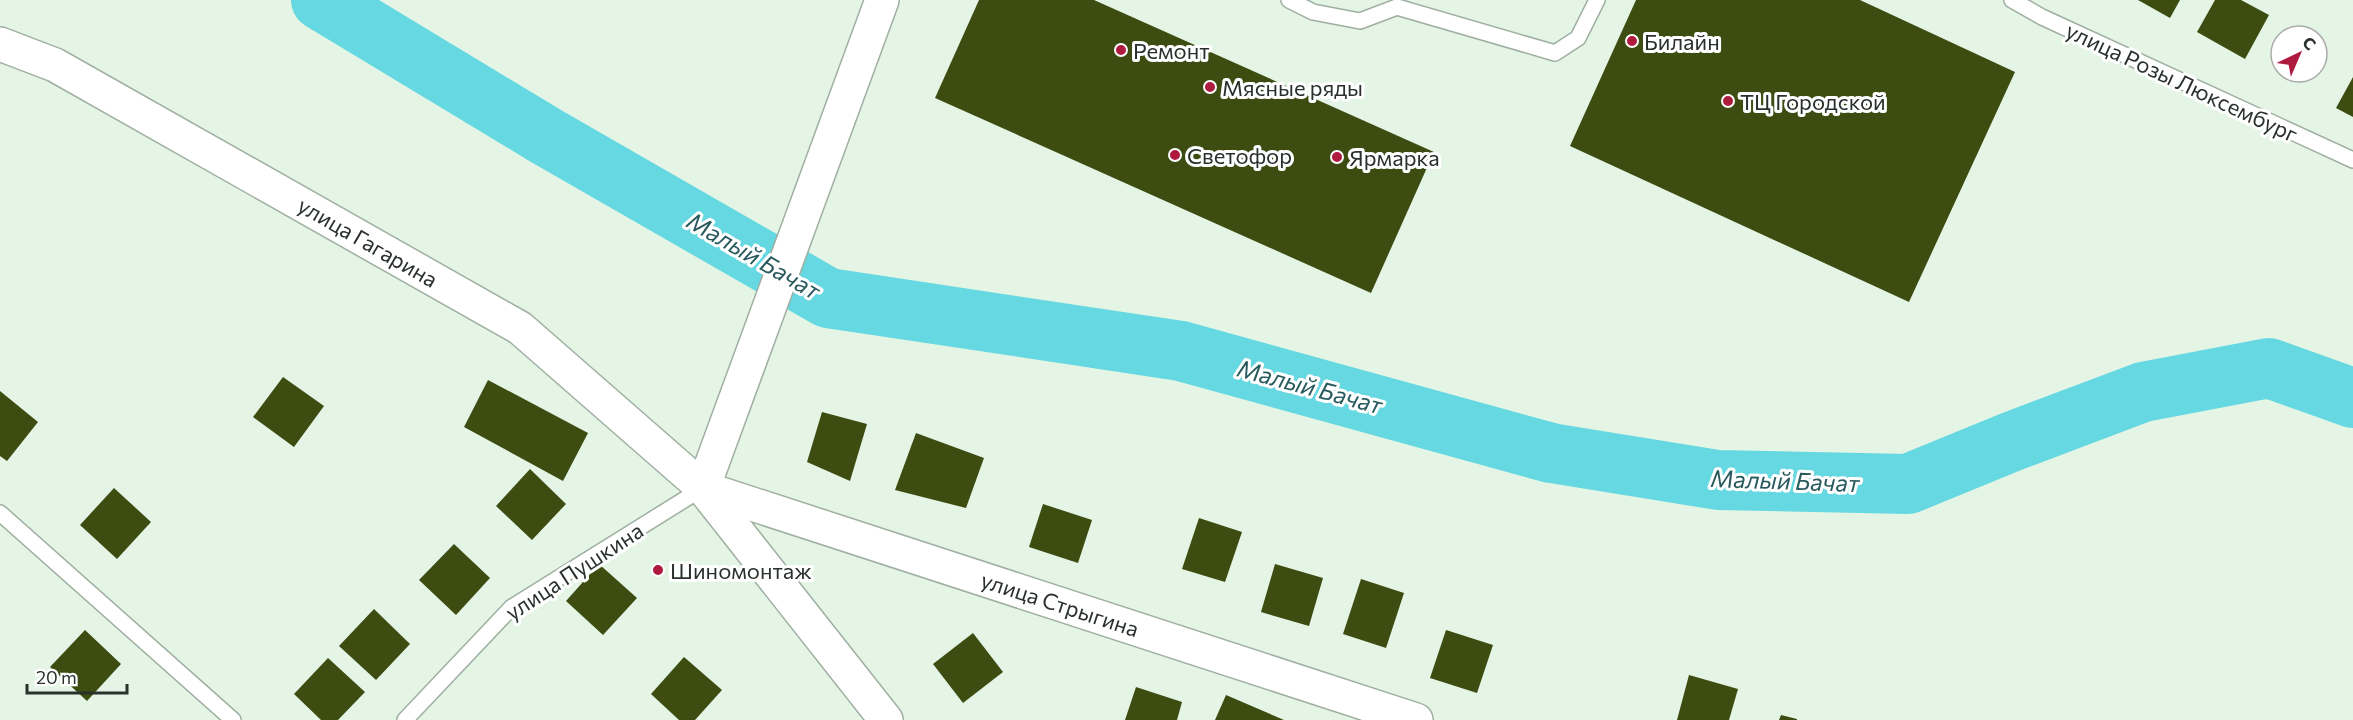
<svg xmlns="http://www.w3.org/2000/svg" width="2353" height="720" font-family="Commissioner,sans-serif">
	<rect width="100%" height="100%" fill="#e4f5e6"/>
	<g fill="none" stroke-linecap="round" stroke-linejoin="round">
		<polyline stroke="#66d8e1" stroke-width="60" points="321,0 546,136 828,298 1181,351 1551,453 1718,480 1908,484 2013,441 2143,392 2269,368 2353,398"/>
	</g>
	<g fill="#3d4c11">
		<polygon points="979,0 1094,0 1434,152 1371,293 935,98"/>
		<polygon points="1636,0 1860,0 2015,72 1909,302 1570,146"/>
		<polygon points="2138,0 2180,0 2170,18"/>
		<polygon points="2215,0 2241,0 2269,15 2245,59 2197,32"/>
		<polygon points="2353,77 2353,117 2336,108"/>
		<polygon points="283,377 324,406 294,447 253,417"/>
		<polygon points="488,380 588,433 563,481 464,427"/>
		<polygon points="0,391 38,422 7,461 0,456"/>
		<polygon points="822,412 867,424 850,481 807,462"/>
		<polygon points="916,433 984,458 966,508 895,490"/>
		<polygon points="530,469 566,504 532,540 496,506"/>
		<polygon points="114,488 151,522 117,559 80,525"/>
		<polygon points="1043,504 1092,520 1078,563 1029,547"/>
		<polygon points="1199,518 1242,532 1225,582 1182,569"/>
		<polygon points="454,544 490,578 456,615 419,580"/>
		<polygon points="599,564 637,598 603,635 566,601"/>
		<polygon points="1275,564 1323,578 1309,626 1261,612"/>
		<polygon points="1361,579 1404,593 1386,648 1343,634"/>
		<polygon points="374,609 410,644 376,680 339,646"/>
		<polygon points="85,630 121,664 87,701 50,667"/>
		<polygon points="1446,630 1493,645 1477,693 1430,678"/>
		<polygon points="973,633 1003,672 963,703 933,664"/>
		<polygon points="684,657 722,690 695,720 679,720 651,694"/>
		<polygon points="328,658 365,692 338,720 321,720 294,694"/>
		<polygon points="1689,675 1738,689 1729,720 1677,720"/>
		<polygon points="1136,687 1182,702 1177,720 1125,720"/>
		<polygon points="1226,695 1284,720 1215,720"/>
		<polygon points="1781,715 1797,719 1797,720 1779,720"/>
	</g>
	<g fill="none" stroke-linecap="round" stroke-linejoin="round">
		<g stroke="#9fafa1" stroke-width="18">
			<g id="lane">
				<polyline points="1289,0 1313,12 1360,21 1397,7 1555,53 1578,38 1597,0"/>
				<polyline points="2012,0 2042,17 2353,160"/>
				<polyline points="0,513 233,720"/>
				<polyline points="405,720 512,607 703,488"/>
			</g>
		</g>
		<g stroke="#9fafa1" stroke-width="36">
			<g id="secondary">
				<polyline points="0,44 55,65 520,328 703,488 886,720"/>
				<polyline points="703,488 1416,720"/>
				<polyline points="703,488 882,0"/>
			</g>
		</g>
		<use href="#lane" stroke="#fff" stroke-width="15"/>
		<use href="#secondary" stroke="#fff" stroke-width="33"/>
	</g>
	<g fill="#af1b3f" stroke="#fff" stroke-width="2">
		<circle cx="1632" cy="41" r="6"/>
		<circle cx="1121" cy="50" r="6"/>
		<circle cx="1210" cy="87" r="6"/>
		<circle cx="1728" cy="101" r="6"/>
		<circle cx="1175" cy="155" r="6"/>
		<circle cx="1337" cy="157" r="6"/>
		<circle cx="658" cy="570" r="6"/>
	</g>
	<g text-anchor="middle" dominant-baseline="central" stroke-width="6" stroke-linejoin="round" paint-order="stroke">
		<g font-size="22" fill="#2a302b" stroke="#fff" text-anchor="start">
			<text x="1644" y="41">Билайн</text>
			<text x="1133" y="50">Ремонт</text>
			<text x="1222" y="87">Мясные ряды</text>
			<text x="1740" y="101">ТЦ Городской</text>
			<text x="1187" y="155">Светофор</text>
			<text x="1349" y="157">Ярмарка</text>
			<text x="670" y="570">Шиномонтаж</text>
		</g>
		<g font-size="22" fill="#2a302b" stroke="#fff">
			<text transform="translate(2182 82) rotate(25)">улица Розы Люксембург</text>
			<text transform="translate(368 242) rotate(30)">улица Гагарина</text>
			<text transform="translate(574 571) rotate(-33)">улица Пушкина</text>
			<text transform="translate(1060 604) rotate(18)">улица Стрыгина</text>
		</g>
		<g font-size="24" font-style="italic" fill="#285a5e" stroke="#fff">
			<text transform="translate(754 255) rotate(30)">Малый Бачат</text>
			<text transform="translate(1310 386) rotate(15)">Малый Бачат</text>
			<text transform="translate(1785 480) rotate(2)">Малый Бачат</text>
		</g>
	</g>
	<g transform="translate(2299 54) rotate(44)"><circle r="28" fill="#ffffff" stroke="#aaacaa" stroke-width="1.5"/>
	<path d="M0-4.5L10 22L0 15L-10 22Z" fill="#af1b3f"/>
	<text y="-9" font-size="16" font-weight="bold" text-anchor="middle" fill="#2a302b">С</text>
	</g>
	<path d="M27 684v9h100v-9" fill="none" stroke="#2a302b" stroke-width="3"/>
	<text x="36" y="684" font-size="18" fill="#2a302b" stroke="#ffffff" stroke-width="4.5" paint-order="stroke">20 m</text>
</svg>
